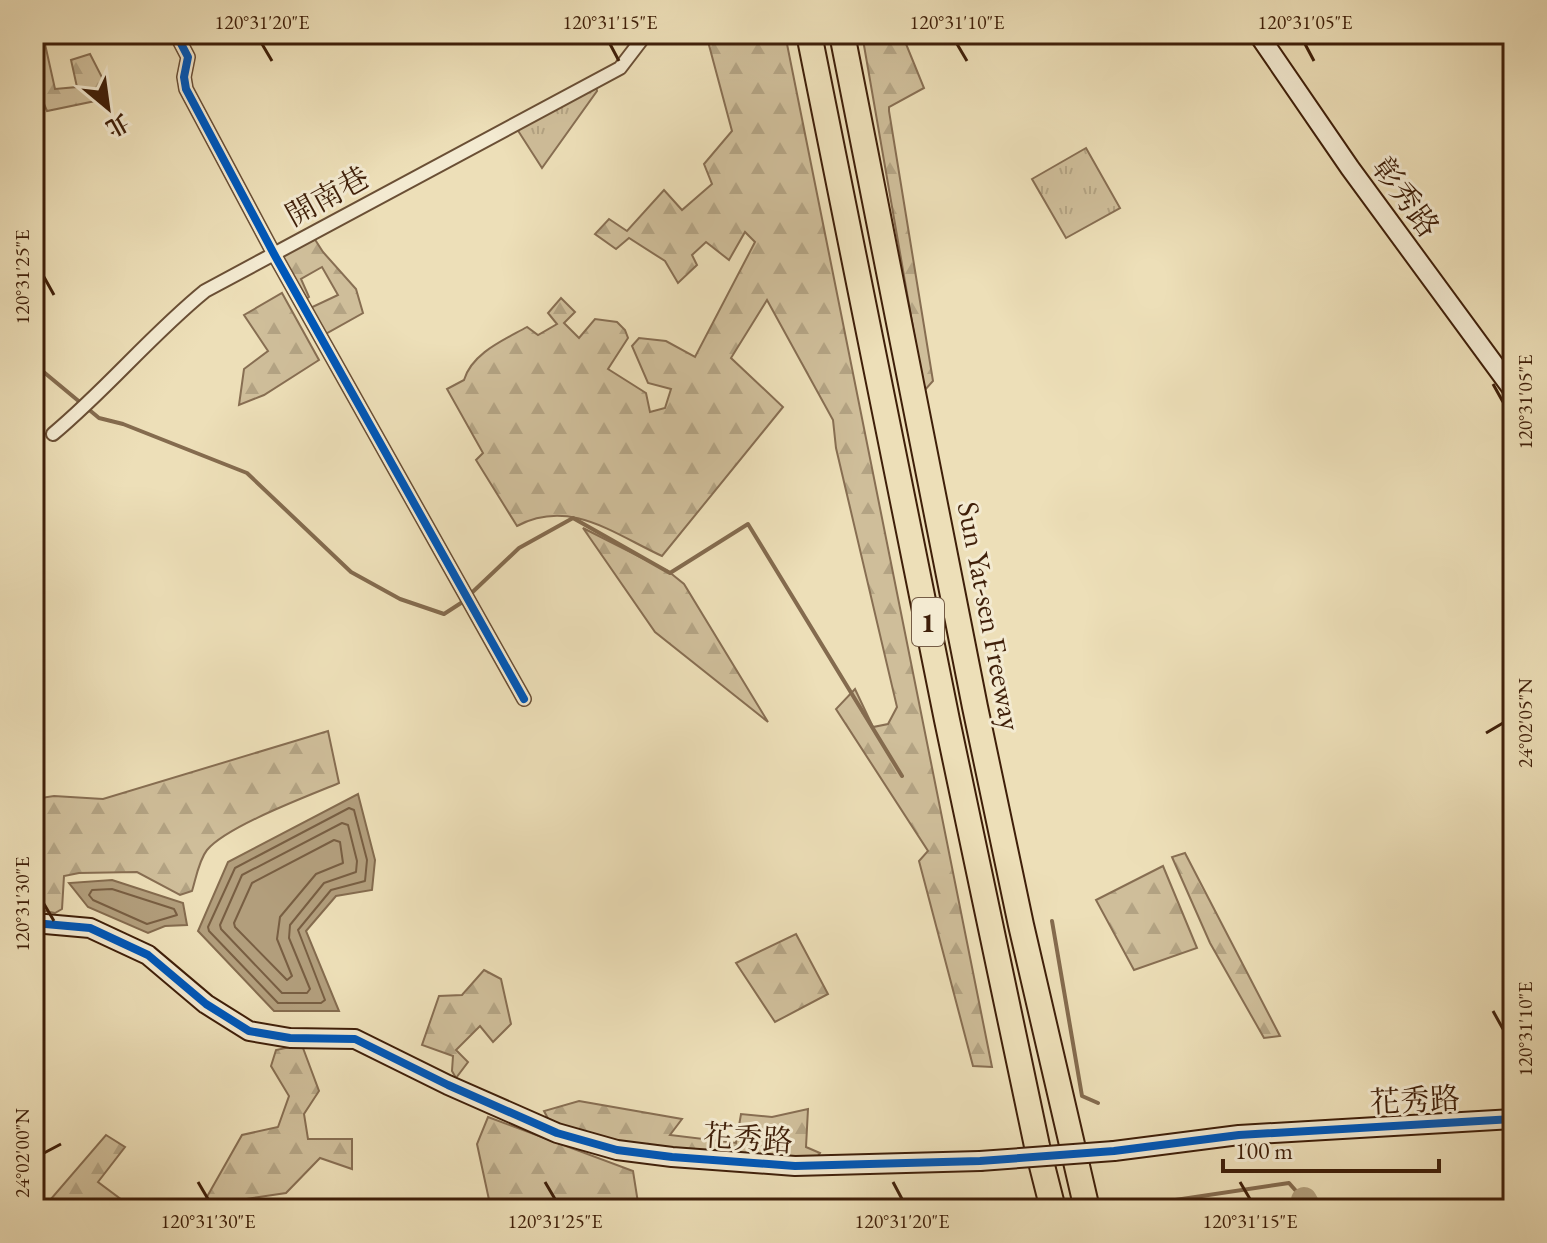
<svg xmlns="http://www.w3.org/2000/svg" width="1547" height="1243" font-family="'EB Garamond','Noto Serif TC',serif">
	<defs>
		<pattern id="grass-tufts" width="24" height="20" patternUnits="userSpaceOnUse" patternTransform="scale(2)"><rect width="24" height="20" fill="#cfbe9a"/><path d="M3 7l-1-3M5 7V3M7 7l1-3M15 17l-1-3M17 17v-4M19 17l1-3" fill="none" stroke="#b3a383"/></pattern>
		<pattern id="forest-firs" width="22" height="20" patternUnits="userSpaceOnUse" patternTransform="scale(2)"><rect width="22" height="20" fill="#cfbe9a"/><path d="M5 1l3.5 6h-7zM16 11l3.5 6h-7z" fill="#b3a383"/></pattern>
	</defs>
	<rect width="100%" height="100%" fill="#eddfb8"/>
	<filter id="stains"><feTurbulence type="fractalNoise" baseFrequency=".0025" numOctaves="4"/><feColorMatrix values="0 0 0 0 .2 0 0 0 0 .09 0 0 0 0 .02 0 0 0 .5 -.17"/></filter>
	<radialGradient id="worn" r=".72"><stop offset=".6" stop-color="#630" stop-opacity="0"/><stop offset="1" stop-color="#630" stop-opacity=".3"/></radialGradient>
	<g fill="url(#grass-tufts)" stroke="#876e52" stroke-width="2">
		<polygon points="596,85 597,91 542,168 515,126"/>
		<polygon points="1086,148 1120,208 1066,238 1032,179"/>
	</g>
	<g fill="url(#forest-firs)" stroke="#876e52" stroke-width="2">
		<path d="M706,34H785L992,1067L973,1066L919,861L928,851L836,709L855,689L873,727L888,724L897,707L836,448L833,420L767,300L731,358L783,407L662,556C614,534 570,498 517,526L476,460L483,453L447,389L464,380C472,353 504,340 527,327L538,335L557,324L548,313L561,298L575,312L564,323L579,338L595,319L617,322L625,330L628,338L608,369L646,393L650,412L665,408L671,389L648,383L632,346L639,338L666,341L695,357L755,242L745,232L729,260L706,242L692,255L697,265L678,283L665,261L629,238L616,249L595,234L609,219L627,231L664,190L682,210L712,184L704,164L732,131Z"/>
		<polygon points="862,34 902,34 924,88 889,107 889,111 933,381 924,391"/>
		<polygon points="45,44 55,89 77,87 71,60 90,54 109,91 100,100 47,111 44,104 34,106 34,45"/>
		<polygon points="314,238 323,252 356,289 363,313 320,337 306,310 338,295 322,267 301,279 309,297 302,302 281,262 283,256"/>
		<polygon points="282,293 319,360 264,395 239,405 244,369 268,351 244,315"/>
		<polygon points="583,528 668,571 684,584 768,722 655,632"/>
		<path d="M328,731L339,783C308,796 227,826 207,850C199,860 196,878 192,891L180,895L137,872L79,873L64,876L62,909L55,913L34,909V799L54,796L103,799Z"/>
		<polygon points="1185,853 1280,1036 1264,1038 1210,943 1172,857"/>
		<polygon points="1163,866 1197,948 1134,970 1096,900"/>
		<polygon points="796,934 828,994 775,1022 736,963"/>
		<polygon points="484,970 501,979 511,1024 493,1042 480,1026 456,1050 468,1062 456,1078 452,1071 453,1056 422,1045 439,996 462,995"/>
		<polygon points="300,1040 319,1091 304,1114 308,1139 352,1139 352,1169 320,1158 286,1193 213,1204 204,1202 242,1135 278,1127 289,1096 271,1066 276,1050 290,1047"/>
		<polygon points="579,1101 682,1119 670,1135 736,1143 741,1114 772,1117 808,1109 806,1147 820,1153 815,1161 633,1145 552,1126 544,1111"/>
		<polygon points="488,1117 633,1171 639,1209 491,1209 477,1144"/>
		<polygon points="106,1135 125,1147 98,1182 134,1209 44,1207"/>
	</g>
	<g fill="#b29e7c" stroke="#846b4e" stroke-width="2">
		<polygon points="358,794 375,860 372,890 336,896 306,931 339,1011 274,1011 198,931 228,862"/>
		<polygon points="112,880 183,903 187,925 165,926 148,933 88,907 69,883"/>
	</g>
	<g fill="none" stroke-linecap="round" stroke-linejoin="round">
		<g stroke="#785e42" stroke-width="2">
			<polygon points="349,808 354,810 367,860 365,881 331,890 298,930 325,1000 321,1003 278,1003 209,931 208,927 235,868"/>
			<polygon points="342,823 348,825 357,861 356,872 324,883 290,925 289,938 310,989 307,993 282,993 221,929 220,925 242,875"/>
			<polygon points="334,840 340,842 343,863 316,874 280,917 277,939 292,976 287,980 235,927 234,923 252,883"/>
			<polygon points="112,889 174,909 177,915 147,924 93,900 89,895 92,890"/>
		</g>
		<g stroke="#846b4e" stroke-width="4">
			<polyline points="34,364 99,418 123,424 247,473 351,572 400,599 444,614 461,603 519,548 573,518 670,573 748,524 902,776"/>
			<polyline points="1052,921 1082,1096 1098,1103"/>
			<polyline points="34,1203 41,1209"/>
			<polyline points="1115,1209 1289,1183 1304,1200"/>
		</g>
		<polyline stroke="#b29e7c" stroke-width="26" points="1304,1200 1309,1209"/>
		<g stroke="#6a4f35" stroke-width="16">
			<g id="street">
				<polyline points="176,34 188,57 184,77 186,89 274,254 524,699"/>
				<path d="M53,434C107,389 151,335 205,291L620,68L646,34"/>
			</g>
		</g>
		<g stroke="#3f1f09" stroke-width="22">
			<g id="secondary">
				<polyline points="1258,34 1350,168 1513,390"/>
				<polyline points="34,923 90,928 148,955 206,1004 249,1031 290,1038 355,1039 448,1085 557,1133 617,1150 672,1157 795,1166 980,1161"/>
				<polyline points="1114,1151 1239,1135 1513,1119"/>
			</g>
		</g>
		<g stroke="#3f1f09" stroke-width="28">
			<g id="highway">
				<polyline points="809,34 947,720 1037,1146 1053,1209"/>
				<polyline points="842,34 975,707 1021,925 1087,1209"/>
			</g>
		</g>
		<use href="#street" stroke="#f3ead1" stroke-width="12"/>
		<use href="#secondary" stroke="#f3ead1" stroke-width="18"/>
		<use href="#highway" stroke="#eddfb8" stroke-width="24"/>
		<g stroke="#3f1f09" stroke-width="22" stroke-linecap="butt">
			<polyline id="secondary-bridge" points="980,1161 1114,1151"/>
		</g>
		<use href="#secondary-bridge" stroke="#f3ead1" stroke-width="18"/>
		<g stroke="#f3ead1" stroke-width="13">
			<g id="cycleway">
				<polyline points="176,34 188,57 184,77 186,89 274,254 524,699"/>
				<polyline points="34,923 90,928 148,955 206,1004 249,1031 290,1038 355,1039 448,1085 557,1133 617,1150 672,1157 795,1166 980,1161 1114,1151 1239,1135 1513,1119"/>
			</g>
		</g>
		<use href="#cycleway" stroke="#0057b8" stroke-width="8"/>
	</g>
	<path fill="none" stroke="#3f1f09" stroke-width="3" d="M262,44L272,61M610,44L619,61M957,44L967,61M1305,44L1314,61M44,277L54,295M1493,384L1503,402M1486,733L1503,723M44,904L54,921M1493,1011L1503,1029M44,1153L61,1144M198,1182L208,1199M545,1182L555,1199M893,1182L902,1199M1240,1182L1250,1199"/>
	<g text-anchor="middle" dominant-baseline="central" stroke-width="6" stroke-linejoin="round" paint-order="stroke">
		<rect fill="#f3ead1" stroke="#755c45" stroke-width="2" x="912" y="598" width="32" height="48" rx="6"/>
		<g font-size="28" font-weight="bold" fill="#3f1f09">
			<text x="928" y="622">1</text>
		</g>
		<g font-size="30" fill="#3f1f09" stroke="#f3ead1">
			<text transform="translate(327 196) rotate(-29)">開南巷</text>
			<text transform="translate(1406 197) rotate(54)">彰秀路</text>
			<text transform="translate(990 616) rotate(79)">Sun Yat-sen Freeway</text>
			<text transform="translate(1415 1100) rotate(-3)">花秀路</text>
			<text transform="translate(748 1138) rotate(4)">花秀路</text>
		</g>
	</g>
	<rect width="1547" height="1243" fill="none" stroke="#eddfb8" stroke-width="88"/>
	<g transform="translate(108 108) rotate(151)" stroke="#f3ead1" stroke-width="6" paint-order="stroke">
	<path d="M0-6L14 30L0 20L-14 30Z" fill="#3f1f09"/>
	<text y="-12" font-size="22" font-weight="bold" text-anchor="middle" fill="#3f1f09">北</text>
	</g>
	<path d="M1223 1159v12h216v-12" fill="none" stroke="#3f1f09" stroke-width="4"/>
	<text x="1235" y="1159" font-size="24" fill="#3f1f09" stroke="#f3ead1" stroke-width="6" paint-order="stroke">100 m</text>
	<rect x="44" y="44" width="1459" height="1155" fill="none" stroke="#3f1f09" stroke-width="3"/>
	<g font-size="20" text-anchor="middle" fill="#3f1f09">
		<text x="262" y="29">120°31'20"E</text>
		<text x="610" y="29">120°31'15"E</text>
		<text x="957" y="29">120°31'10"E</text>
		<text x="1305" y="29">120°31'05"E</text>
		<text transform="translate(22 277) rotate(-90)" y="7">120°31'25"E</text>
		<text transform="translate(1525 402) rotate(-90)" y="7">120°31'05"E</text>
		<text transform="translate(1525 723) rotate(-90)" y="7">24°02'05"N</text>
		<text transform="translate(22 904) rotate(-90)" y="7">120°31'30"E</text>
		<text transform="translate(1525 1029) rotate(-90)" y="7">120°31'10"E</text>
		<text transform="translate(22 1153) rotate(-90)" y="7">24°02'00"N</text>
		<text x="208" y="1228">120°31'30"E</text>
		<text x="555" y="1228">120°31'25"E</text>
		<text x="902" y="1228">120°31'20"E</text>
		<text x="1250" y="1228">120°31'15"E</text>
	</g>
	<rect width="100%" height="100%" filter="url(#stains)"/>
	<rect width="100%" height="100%" fill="url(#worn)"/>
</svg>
